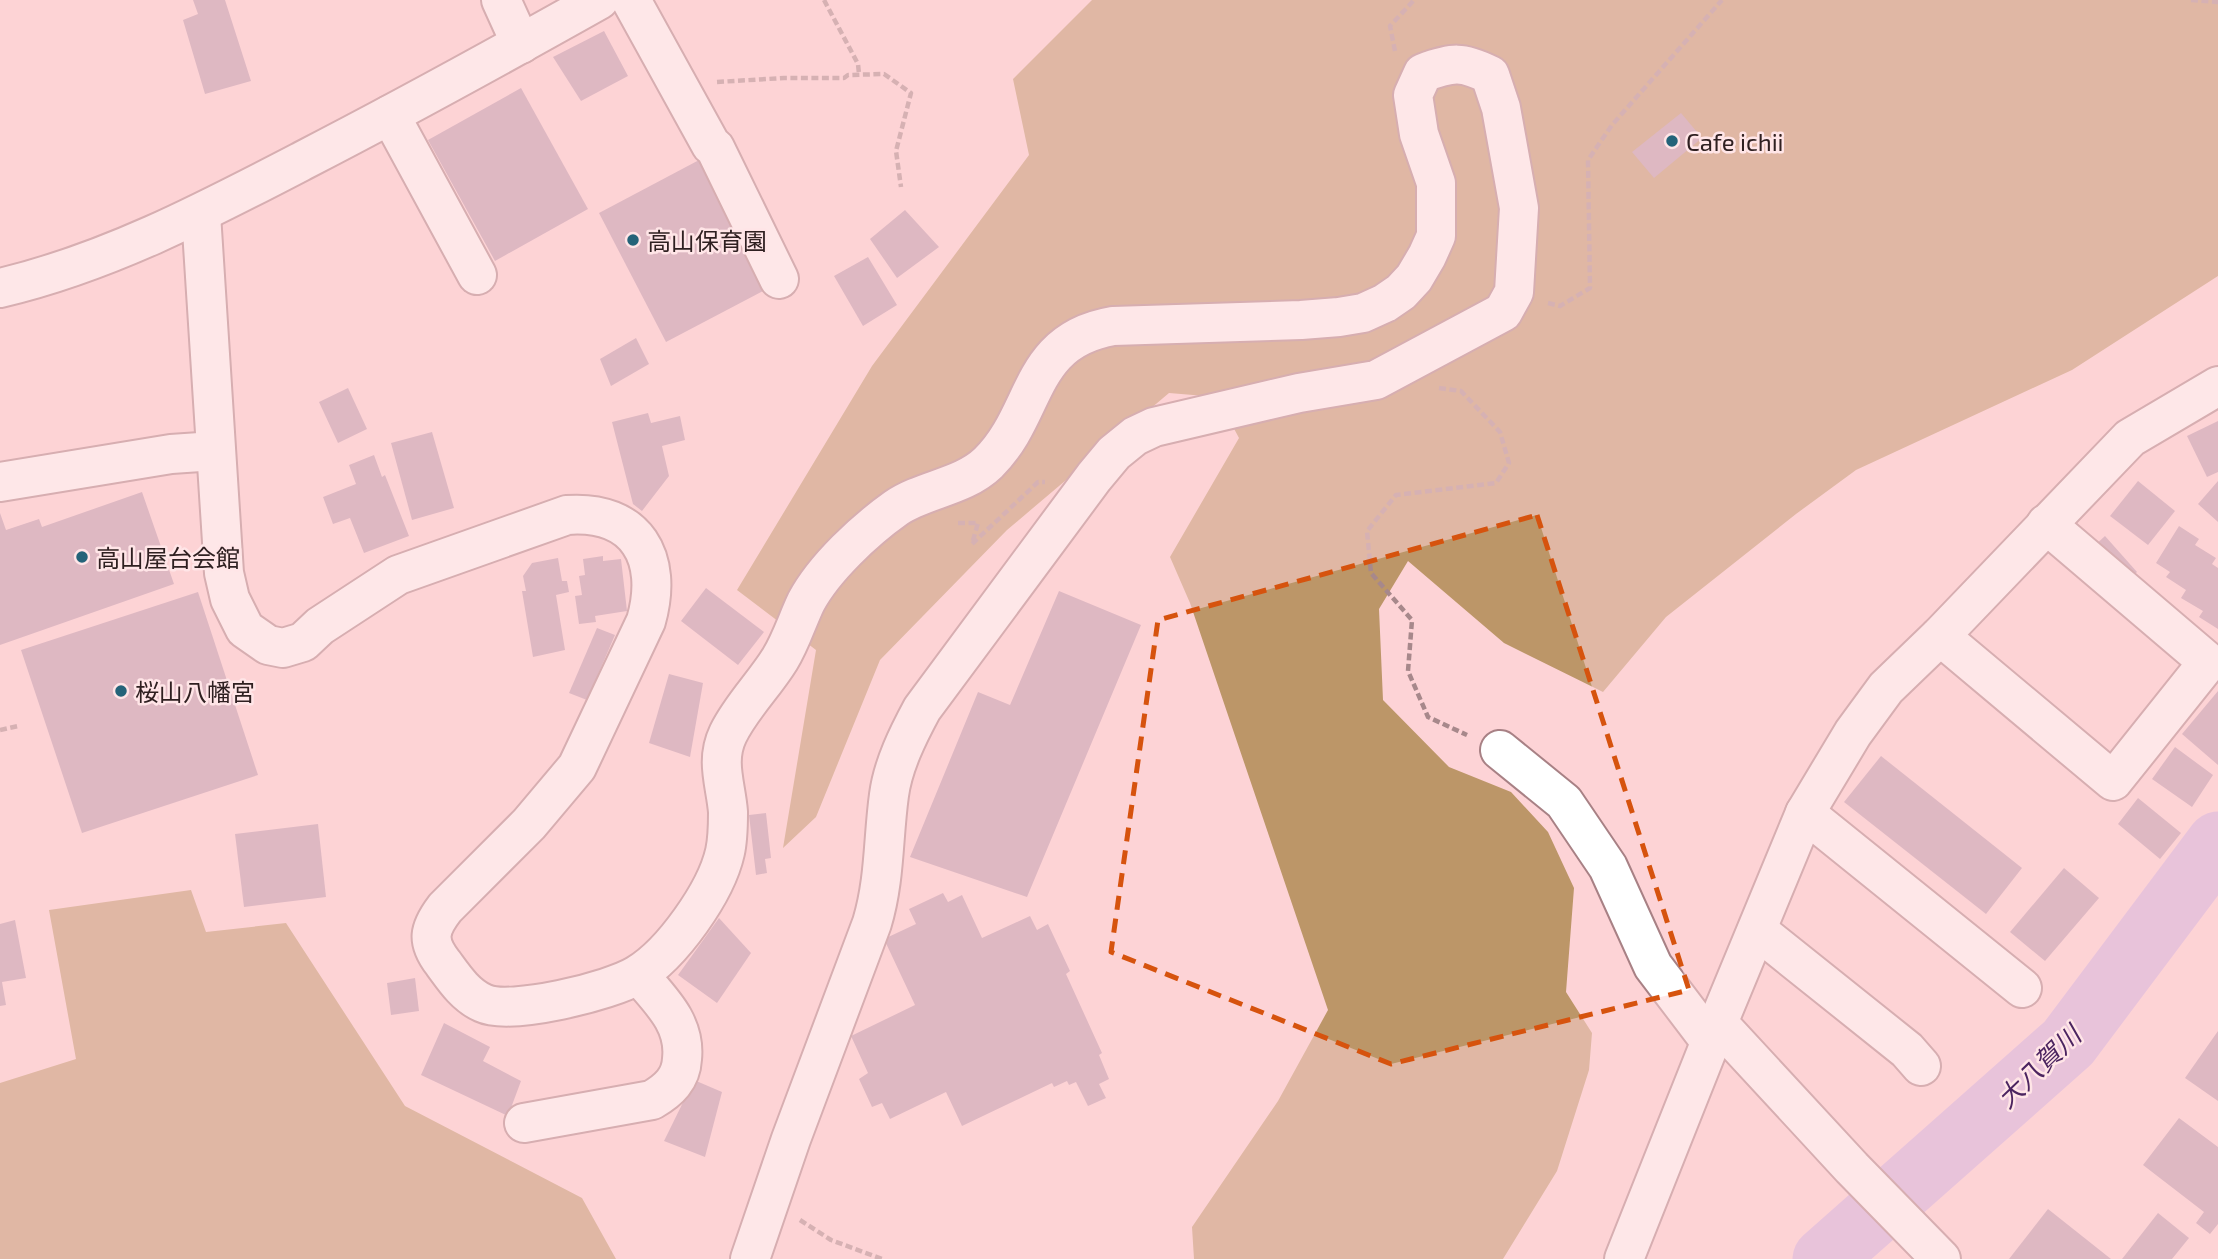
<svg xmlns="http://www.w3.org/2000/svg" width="2218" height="1259" font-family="'Exo 2','Noto Sans JP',sans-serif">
	<rect width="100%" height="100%" fill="#fdd3d6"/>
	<g fill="#bc9668">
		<polygon points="1092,0 2218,0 2218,276 2072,370 1856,470 1796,514 1666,617 1603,692 1504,643 1408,561 1379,609 1383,700 1449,767 1511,792 1548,832 1574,888 1566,992 1592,1033 1589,1070 1557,1171 1503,1259 1194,1259 1192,1227 1278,1101 1328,1010 1190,603 1170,557 1239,438 1217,397 1169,393 1007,530 880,660 816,817 783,848 816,650 737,590 872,366 1029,155 1013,79"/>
		<polygon points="191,890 206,932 286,923 405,1106 582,1198 616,1259 0,1259 0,1083 76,1059 49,910"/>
	</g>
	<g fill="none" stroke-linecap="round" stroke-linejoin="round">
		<polyline stroke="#cfb0e1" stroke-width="63" points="1824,1259 2068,1043 2218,843"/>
	</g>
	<g fill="#b997ab">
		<polygon points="193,0 225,0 251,81 205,94 183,20 198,14"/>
		<polygon points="604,31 628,76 581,101 553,57"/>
		<polygon points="521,88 588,209 495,261 428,140"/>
		<polygon points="1681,113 1702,138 1654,178 1632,152"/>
		<polygon points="701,159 769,288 666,342 599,213"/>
		<polygon points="905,210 939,247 897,278 870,239"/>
		<polygon points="868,257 897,305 863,326 834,276"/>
		<polygon points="636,338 649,364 611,386 600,359"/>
		<polygon points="348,388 367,429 338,443 319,402"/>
		<polygon points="648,413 651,423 680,416 685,440 662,446 669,476 642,511 633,504 612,422"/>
		<polygon points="2218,421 2218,472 2207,477 2187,436"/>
		<polygon points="432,432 454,508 412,520 391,443"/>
		<polygon points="374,455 382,477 385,475 409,536 364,553 350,518 333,524 323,497 356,484 349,465"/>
		<polygon points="2138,481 2175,511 2148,545 2110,516"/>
		<polygon points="2218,481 2218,522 2198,504"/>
		<polygon points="142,492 174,584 0,645 0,513 6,530 39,519 42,527"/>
		<polygon points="2179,526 2199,539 2195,545 2216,558 2212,564 2218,568 2218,629 2199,617 2203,611 2181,598 2186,590 2166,577 2170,572 2156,563"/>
		<polygon points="2105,536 2137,572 2125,584 2092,548"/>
		<polygon points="603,556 603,561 621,559 627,611 595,616 596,622 579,624 575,596 582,595 579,576 585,575 583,559"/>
		<polygon points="558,558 562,581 567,581 569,592 556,595 565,650 533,657 522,591 526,591 523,576 532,563"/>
		<polygon points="706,588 764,632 738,665 681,621"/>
		<polygon points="1059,591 1141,625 1027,897 910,857 978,692 1010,705"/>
		<polygon points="198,592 258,775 82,833 21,650"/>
		<polygon points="597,628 615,635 587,700 569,693"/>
		<polygon points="669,674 703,683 690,757 649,743"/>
		<polygon points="2218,691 2218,765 2182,734"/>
		<polygon points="2175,747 2213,775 2192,807 2152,779"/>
		<polygon points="1881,756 2022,868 1986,914 1844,802"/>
		<polygon points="2138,798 2181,833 2160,859 2118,824"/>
		<polygon points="766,813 771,858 765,859 767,873 756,875 749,815"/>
		<polygon points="318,824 326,897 244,907 235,834"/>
		<polygon points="2064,868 2099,898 2045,961 2010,932"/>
		<polygon points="943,893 948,902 962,895 982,938 1030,916 1037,930 1048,924 1070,971 1066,974 1102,1053 1099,1055 1109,1079 1099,1084 1106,1098 1088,1106 1076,1082 1069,1085 1067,1081 1054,1087 1052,1083 962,1126 946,1092 890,1119 882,1103 872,1107 859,1079 868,1073 851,1036 915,1005 884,939 916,924 909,909"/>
		<polygon points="719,918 751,953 717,1003 678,975"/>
		<polygon points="15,920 26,978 2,982 6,1005 0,1006 0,924"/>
		<polygon points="415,978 419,1011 391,1015 387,983"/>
		<polygon points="444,1023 490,1047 483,1061 521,1081 508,1116 421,1075"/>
		<polygon points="2218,1031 2218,1101 2185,1078"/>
		<polygon points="694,1080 722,1092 705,1157 664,1141"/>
		<polygon points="2179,1118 2218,1147 2218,1224 2210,1234 2196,1223 2204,1212 2143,1165"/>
		<polygon points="2048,1209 2111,1259 2009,1259"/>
		<polygon points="2158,1213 2189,1238 2172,1259 2122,1259"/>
	</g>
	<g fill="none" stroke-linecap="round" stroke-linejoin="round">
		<g stroke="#a88185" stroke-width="42">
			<g id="minor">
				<polyline points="501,0 521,44"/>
				<polyline points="631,0 711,145 715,148 779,279"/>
				<polyline points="390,115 477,275"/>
				<path d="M201,214L224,573L230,599L245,629L268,645L283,648L303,642L320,626L398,575L567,515C637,510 664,558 646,621L577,767L529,824L445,908C429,929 426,941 443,963C454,978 465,995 483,1003C510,1016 611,991 637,975C672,954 716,892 725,852C728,839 728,825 728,812C726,785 715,761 728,734C741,707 764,685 780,659C791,641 797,621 806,602C824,568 865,530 896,508C924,489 963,487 988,463C1039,413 1026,341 1113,326L1301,320L1339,317L1363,313L1385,303L1401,292L1414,278L1427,256L1436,236V183L1419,134L1413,95L1423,73C1453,62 1462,61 1490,75L1501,108L1519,208L1514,292L1503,312L1376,380L1299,393L1154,427L1135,436L1114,453L1094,477L922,709C908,735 893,765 889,795C883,838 885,880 872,923L791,1139L750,1259"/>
				<path d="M0,288C107,263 206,211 304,160C403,109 501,55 599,0"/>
				<polyline points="0,482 171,454 215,451"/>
				<polyline points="1940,636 2113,781 2208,662 2046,524"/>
				<polyline points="1500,750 1564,802 1608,867 1653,966 1710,1041"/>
				<polyline points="1805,813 2022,988"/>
				<polyline points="1757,930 1907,1050 1921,1066"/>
				<path d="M524,1123L652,1100C669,1090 681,1079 682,1059C686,1023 660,1000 639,975"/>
				<polyline points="1624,1259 1718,1023"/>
				<polyline points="1941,1259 1852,1168 1718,1023 1805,813 1853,733 1886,688 1940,636 2130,438 2218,386"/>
			</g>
		</g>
		<g stroke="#a7888b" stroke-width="4.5" stroke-dasharray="7 3.5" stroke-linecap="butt">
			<polyline points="824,0 858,64 859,74"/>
			<polyline points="2191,0 2217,2 2217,0"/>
			<polyline points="1395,51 1390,26 1414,0"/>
			<polyline points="717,82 784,78 844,78 848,75 884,74 911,93 896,151 901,187"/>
			<polyline points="1548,303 1560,306 1590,288 1588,160 1612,125 1722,0"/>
			<polyline points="1439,388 1461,391 1500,432 1509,463 1496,483 1396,495 1367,531 1371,573 1412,620 1408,671 1428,717 1467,735"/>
			<polyline points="958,523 978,523 972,544 1038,482 1045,482"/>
			<polyline points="0,730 18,726"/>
			<polyline points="800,1220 831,1240 882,1259"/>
		</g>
		<use href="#minor" stroke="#fff" stroke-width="38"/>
	</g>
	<path d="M0 0H2218V1259H0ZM1537,515L1689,990L1391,1064L1111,952L1158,620Z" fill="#fdd3d6" fill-opacity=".55" fill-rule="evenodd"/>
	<path fill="none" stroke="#d6530e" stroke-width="5" stroke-dasharray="14 9" stroke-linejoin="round" d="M1537,515L1689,990L1391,1064L1111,952L1158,620Z"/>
	<g fill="#246379" stroke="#ffe5e7" stroke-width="2.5">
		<circle cx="1672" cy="141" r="7"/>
		<circle cx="633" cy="240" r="7"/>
		<circle cx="82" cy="557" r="7"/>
		<circle cx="121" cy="691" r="7"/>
	</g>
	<g text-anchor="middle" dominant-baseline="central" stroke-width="5" stroke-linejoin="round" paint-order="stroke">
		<g font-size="24" fill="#2f2021" stroke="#ffe5e7" text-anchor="start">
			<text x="1686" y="141">Cafe ichii</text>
			<text x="647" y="240">高山保育園</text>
			<text x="96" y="557">高山屋台会館</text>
			<text x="135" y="691">桜山八幡宮</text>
		</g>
		<g font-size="26" font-style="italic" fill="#4b2460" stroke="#ffe5e7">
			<text transform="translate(2038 1066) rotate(-44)">大八賀川</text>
		</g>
	</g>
</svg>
